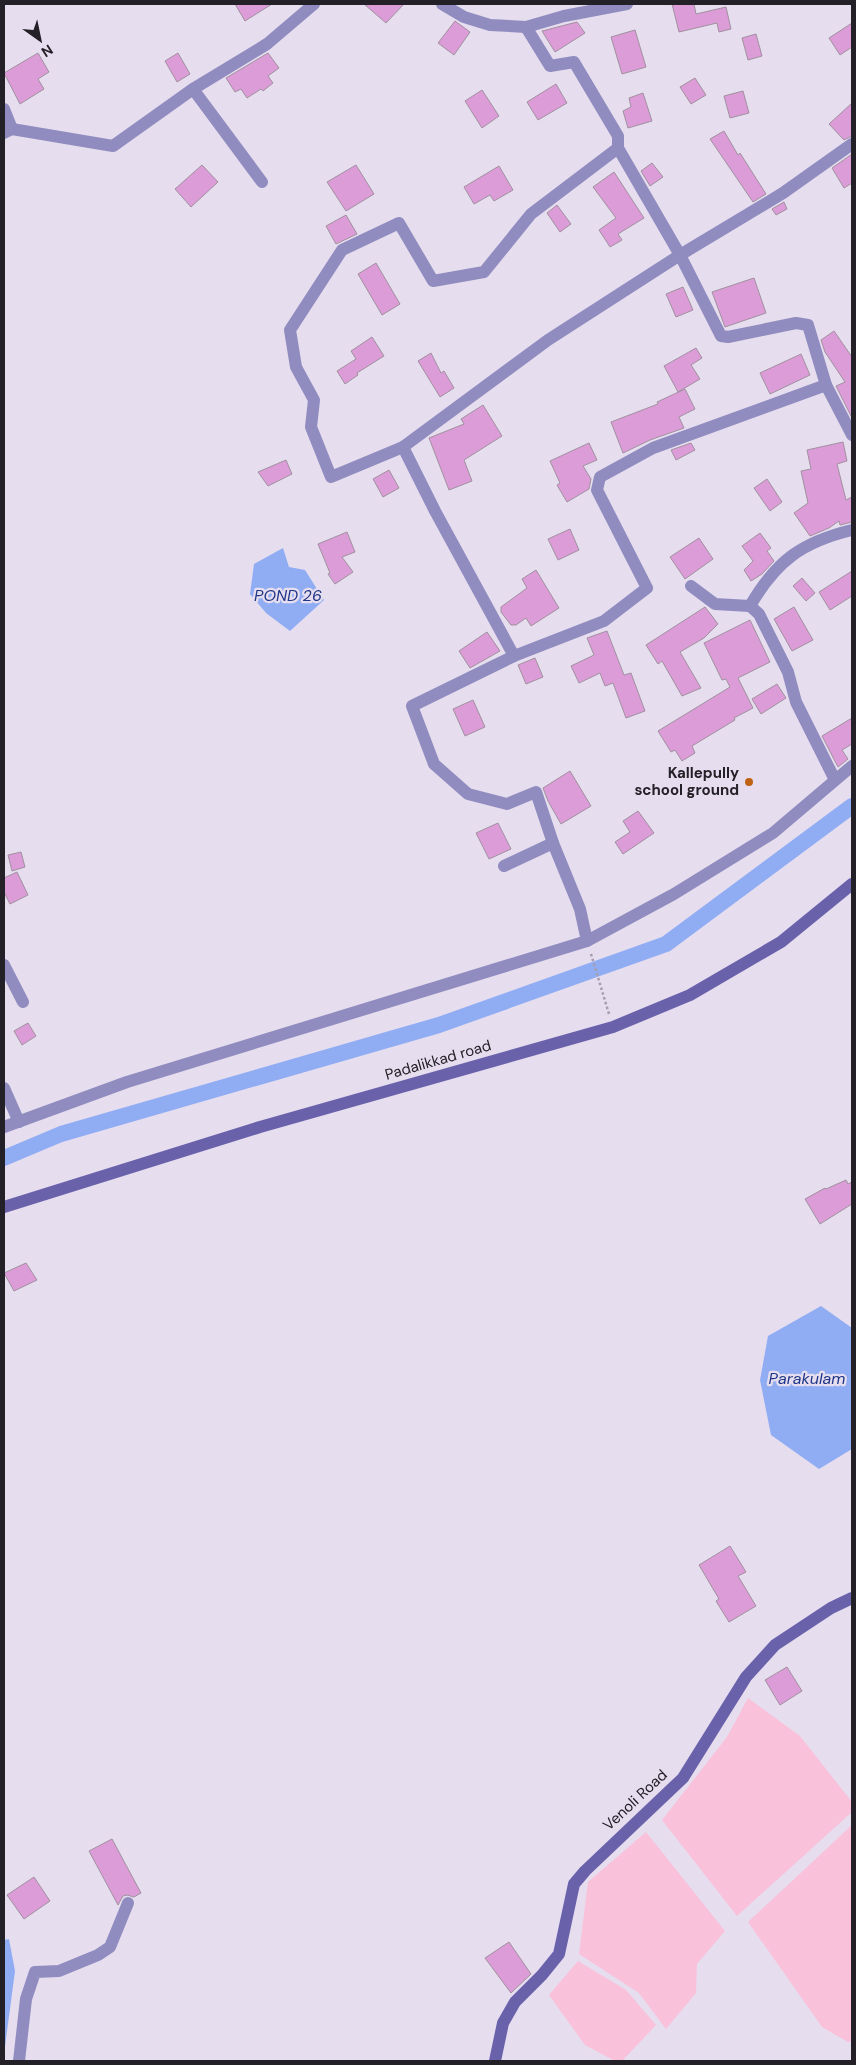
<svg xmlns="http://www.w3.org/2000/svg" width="856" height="2065" font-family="'DM Sans',sans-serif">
	<rect width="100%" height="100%" fill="#e6ddef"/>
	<g fill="#fac1da">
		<polygon points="748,1698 800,1736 852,1802 852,1812 737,1916 662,1820 727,1737"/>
		<polygon points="852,1825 852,2041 848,2042 822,2027 748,1922"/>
		<polygon points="646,1832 725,1931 697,1964 696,1993 666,2029 639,1993 579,1954 588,1882"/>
		<polygon points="578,1961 626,1990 656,2025 622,2061 615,2061 585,2045 549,1995"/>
	</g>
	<g fill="#90adf4">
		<polygon points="283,548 289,567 305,570 324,600 290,631 266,613 250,594 254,564"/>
		<polygon points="821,1306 852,1328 852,1449 819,1469 771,1435 760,1380 768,1336"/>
		<polygon points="9,1939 15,1971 4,2054 4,1940"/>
	</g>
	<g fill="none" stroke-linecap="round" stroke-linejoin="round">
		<polyline stroke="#90adf4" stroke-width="16" points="4,1158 61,1134 439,1025 666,944 852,806"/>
	</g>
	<g fill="#dc9cd7" stroke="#a0919f">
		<polygon points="235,4 272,4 245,21"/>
		<polygon points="364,4 404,4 386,23"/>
		<polygon points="672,4 694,4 696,14 726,7 731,29 719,32 717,23 679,32"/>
		<polygon points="455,21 470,32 454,55 438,43"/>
		<polygon points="577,22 585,33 555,52 542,31"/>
		<polygon points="852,23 852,47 840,55 829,38"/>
		<polygon points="635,30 646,67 622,74 611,37"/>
		<polygon points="756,34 762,56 748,60 742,38"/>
		<polygon points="38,53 49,72 38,79 44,89 20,104 4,73"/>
		<polygon points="178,53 190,74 177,82 165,61"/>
		<polygon points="268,53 279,68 268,76 273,83 263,91 261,89 247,98 241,89 235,92 226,78"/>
		<polygon points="695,78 706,95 691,104 680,87"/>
		<polygon points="556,84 567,103 538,120 527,102"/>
		<polygon points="482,90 499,116 482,128 465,101"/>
		<polygon points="743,91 749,113 730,118 724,96"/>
		<polygon points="643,93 652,121 628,128 623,111 631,107 629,98"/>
		<polygon points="852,103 852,136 844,140 829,124"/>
		<polygon points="724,131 738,155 740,153 766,194 753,202 710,139"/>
		<polygon points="852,154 852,183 844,188 832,168"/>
		<polygon points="652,163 663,177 650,186 641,171"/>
		<polygon points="202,165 218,182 191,207 175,189"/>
		<polygon points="356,165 374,194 346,211 327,182"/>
		<polygon points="499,166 513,190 494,201 490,195 474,204 464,187"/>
		<polygon points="614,172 644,218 618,234 622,240 610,247 599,230 616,218 593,187"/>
		<polygon points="784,202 787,209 776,215 772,209"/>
		<polygon points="557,205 571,224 560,232 547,213"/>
		<polygon points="346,215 357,234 336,244 326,226"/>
		<polygon points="376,263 400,304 382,315 358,274"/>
		<polygon points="754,278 766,313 725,327 712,292"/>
		<polygon points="683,287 693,310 676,317 666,294"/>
		<polygon points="834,331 852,357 852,418 836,386 845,382 825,352 821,340"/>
		<polygon points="372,337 384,356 357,373 358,375 345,384 337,371 356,359 351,351"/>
		<polygon points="696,348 702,358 691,365 700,379 678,392 664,366"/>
		<polygon points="431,353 441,373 444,371 454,388 440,397 418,361"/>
		<polygon points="801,354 810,375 770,394 760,373"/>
		<polygon points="685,389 695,409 679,417 684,428 650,440 623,453 611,422 658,404 657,402"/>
		<polygon points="483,405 502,436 464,460 472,481 449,490 429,438 464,424 461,419"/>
		<polygon points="843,442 847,461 837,464 846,500 852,497 852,522 840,525 839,521 829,528 810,536 794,513 808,503 801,471 811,469 807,450"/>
		<polygon points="589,443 597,460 583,466 591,479 589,489 567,502 557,485 560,483 550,461"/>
		<polygon points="691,443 695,450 676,460 671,450"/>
		<polygon points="286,460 292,474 268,486 258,472"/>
		<polygon points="389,470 399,488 383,497 373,479"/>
		<polygon points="767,479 782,502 770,511 754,488"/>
		<polygon points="570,529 579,550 558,560 548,539"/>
		<polygon points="347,532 355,552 342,557 353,572 335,584 328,574 330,573 318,544"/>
		<polygon points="760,533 771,548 767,551 774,561 762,574 751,581 744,570 753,561 742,546"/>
		<polygon points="699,538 713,559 685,579 670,557"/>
		<polygon points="536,570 559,608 531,626 526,618 516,625 511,625 501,612 501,607 527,588 522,579"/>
		<polygon points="852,571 852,596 830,610 819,592"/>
		<polygon points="802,578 815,593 806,601 793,586"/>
		<polygon points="705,607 718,624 704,638 680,652 701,688 682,696 662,661 658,664 646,645"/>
		<polygon points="794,607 813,640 792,651 774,619"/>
		<polygon points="750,620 770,662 738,678 753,708 734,718 735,720 692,746 695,753 682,761 675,750 671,752 658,731 730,687 726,679 722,680 704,643"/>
		<polygon points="607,631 624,675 631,673 645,711 626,718 613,683 605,686 600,673 579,683 571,666 594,655 587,638"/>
		<polygon points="487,632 500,651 470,668 459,651"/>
		<polygon points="535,658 543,677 526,684 518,665"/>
		<polygon points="777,684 786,698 761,714 752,699"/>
		<polygon points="473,700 485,727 465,736 453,709"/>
		<polygon points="852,718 852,744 842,750 848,759 838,767 822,736"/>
		<polygon points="570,771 591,806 561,824 548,801 543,788"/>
		<polygon points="638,811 654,833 623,854 615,842 630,832 623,821"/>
		<polygon points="498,823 511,849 489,859 476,833"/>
		<polygon points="21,852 25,867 12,871 8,855"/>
		<polygon points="17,872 28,895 10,904 4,892 4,878"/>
		<polygon points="28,1023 36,1036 22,1045 14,1031"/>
		<polygon points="846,1180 848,1184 852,1182 852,1204 820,1224 805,1199 825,1188 826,1189"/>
		<polygon points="26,1263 37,1280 14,1291 4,1273"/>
		<polygon points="730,1546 746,1572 738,1576 756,1606 729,1622 716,1601 719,1599 699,1565"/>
		<polygon points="787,1667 802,1691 780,1705 765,1680"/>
		<polygon points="112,1839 141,1893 134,1897 127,1895 123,1896 118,1905 89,1851"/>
		<polygon points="34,1877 50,1901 24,1919 7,1895"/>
		<polygon points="509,1942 531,1974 511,1993 485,1958"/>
	</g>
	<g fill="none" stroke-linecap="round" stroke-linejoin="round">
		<polyline stroke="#a59dac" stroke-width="2.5" stroke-dasharray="2.5 2.5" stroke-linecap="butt" points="591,954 609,1014"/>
		<g stroke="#908cbf" stroke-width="12">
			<polyline points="442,4 464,17 490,25 526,27 564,16 627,4"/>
			<polyline points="526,27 550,66 574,62 618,136 618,148 531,214 484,272 433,281 399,223 342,250 290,330 296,367 314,400 311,427 331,477 403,447 435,511 514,656 412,706 434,764 468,794 507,804 536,792 553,843 580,909 587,941"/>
			<polyline points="193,89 262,182"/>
			<polyline points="4,109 12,129 4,133"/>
			<polyline points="12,129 113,146 193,89 267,44 314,4"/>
			<polyline points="618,148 680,255 721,336 728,337 796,323 808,325 826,385 852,435"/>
			<polyline points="403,447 548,340 680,255 783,193 852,144"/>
			<polyline points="691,586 715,604 750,606"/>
			<polyline points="514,656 604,621 647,588 597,490 600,477 653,448 826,385"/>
			<path d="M835,780L796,702L788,672L759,614L750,606C776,561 802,542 852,530"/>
			<polyline points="504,866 553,843"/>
			<polyline points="4,965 23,1002"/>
			<polyline points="4,1088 19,1122"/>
			<polyline points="4,1127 127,1082 587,941 674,894 773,833 852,766"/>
			<polyline points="19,2061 26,1999 35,1972 59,1971 98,1955 110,1947 128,1903"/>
		</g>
		<g stroke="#6a61ab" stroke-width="12">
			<polyline points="4,1207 260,1127 613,1027 690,995 781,942 852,884"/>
			<polyline points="495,2061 503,2023 515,2002 542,1975 559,1954 574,1884 585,1871 683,1778 746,1677 775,1645 831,1608 852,1598"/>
		</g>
	</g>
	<circle fill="#bf6213" stroke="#e6ddef" stroke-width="2" cx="749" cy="782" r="5"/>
	<g text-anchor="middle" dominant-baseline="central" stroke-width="4.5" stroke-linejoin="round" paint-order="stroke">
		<g font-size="15" font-weight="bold" fill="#242027" stroke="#e6ddef" text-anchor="end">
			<text x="739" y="773">Kallepully<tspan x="739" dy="17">school ground</tspan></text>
		</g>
		<g font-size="15" fill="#242027" stroke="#e6ddef">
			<text transform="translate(438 1060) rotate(-16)">Padalikkad road</text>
			<text transform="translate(635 1800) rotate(-43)">Venoli Road</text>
		</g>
		<g font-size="16" font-style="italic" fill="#1e3687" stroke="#e6ddef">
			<text x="288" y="595">POND 26</text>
			<text x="807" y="1378">Parakulam</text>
		</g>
	</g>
	<rect width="856" height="2065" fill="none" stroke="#242027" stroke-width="10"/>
	<g transform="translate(40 40) rotate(147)" stroke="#e6ddef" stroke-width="4" paint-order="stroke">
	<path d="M0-4L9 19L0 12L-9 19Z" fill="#242027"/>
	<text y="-8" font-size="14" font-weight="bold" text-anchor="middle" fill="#242027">N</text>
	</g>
</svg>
